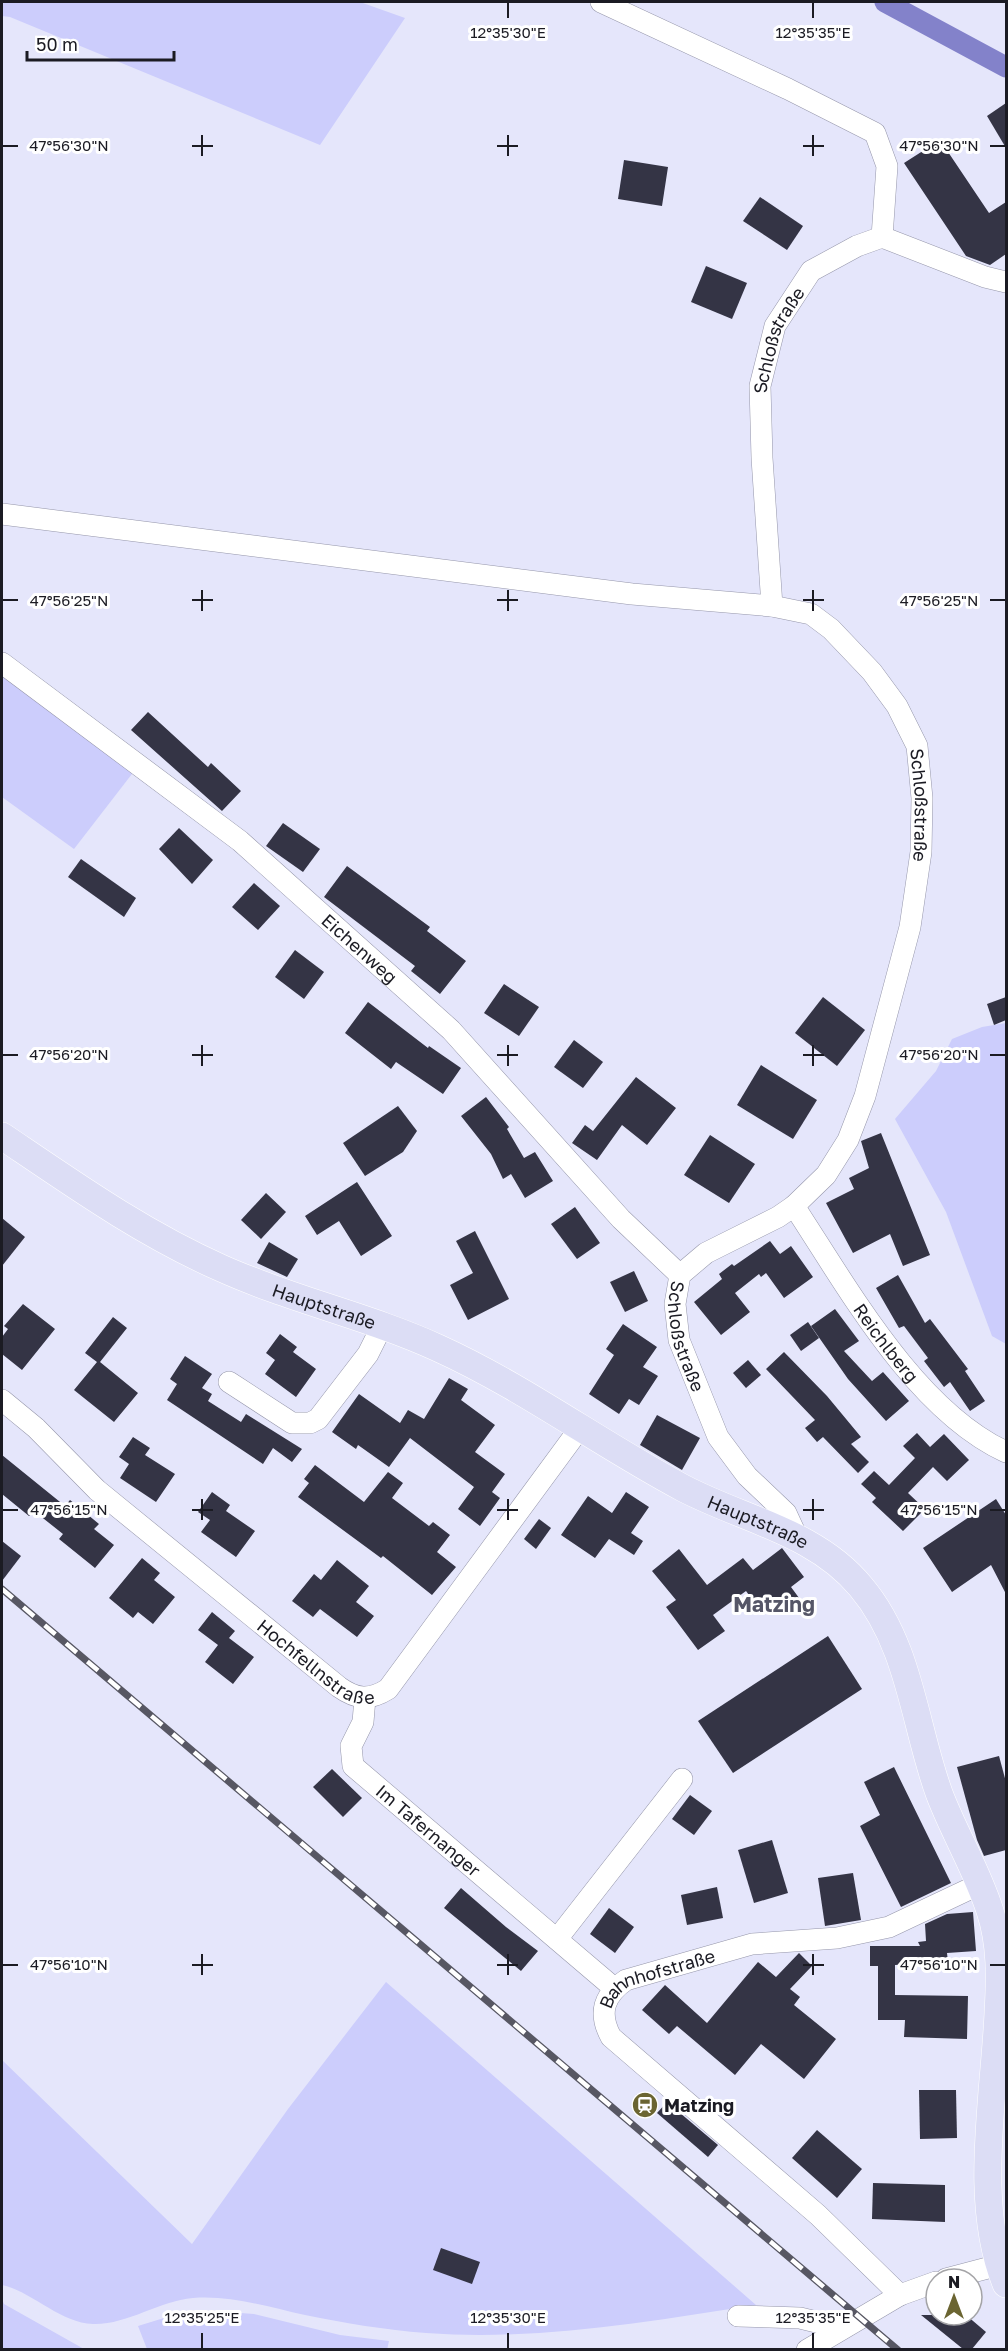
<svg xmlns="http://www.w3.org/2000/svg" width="1008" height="2351" font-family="'Golos Text',sans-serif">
	<rect width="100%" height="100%" fill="#e5e6fb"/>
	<g fill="#cccdfc">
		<polygon points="2,2 360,2 405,18 320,145 10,17 2,16"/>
		<polygon points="2,668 135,770 74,849 2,797"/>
		<polygon points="1006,1023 1006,1344 992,1336 946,1212 895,1119 936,1071 952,1039 982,1027"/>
		<path d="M386,1982L756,2305C647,2322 537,2341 426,2333C385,2330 345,2323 305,2315C269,2307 231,2295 193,2298C159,2301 127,2325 93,2324C60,2323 33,2292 2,2285V2060L192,2244L288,2109Z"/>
		<polygon points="2,2299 4,2304 84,2349 2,2349"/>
		<polygon points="201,2310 254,2314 340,2335 389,2341 387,2350 147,2349 138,2326 177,2314"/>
	</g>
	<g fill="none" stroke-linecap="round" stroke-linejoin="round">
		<polyline stroke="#8382ca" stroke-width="21" points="885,2 1006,67"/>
	</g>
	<g fill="#343445">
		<polygon points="1006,103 1006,148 987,116"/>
		<polygon points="940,140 989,213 1006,202 1006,254 990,265 966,256 904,163"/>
		<polygon points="624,160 668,167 662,206 618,199"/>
		<polygon points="760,197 803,226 787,250 743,221"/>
		<polygon points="706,266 747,283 732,319 691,302"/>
		<polygon points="148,712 208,767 211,763 241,791 222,811 131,730"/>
		<polygon points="283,823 320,849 303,872 266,846"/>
		<polygon points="179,828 213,860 192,884 159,849"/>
		<polygon points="81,859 136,898 124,917 68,877"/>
		<polygon points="347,866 430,927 427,931 466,961 440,994 411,971 415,966 324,897"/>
		<polygon points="254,883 280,906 258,930 232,907"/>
		<polygon points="295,950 324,972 304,999 275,977"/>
		<polygon points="504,984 539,1007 519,1036 484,1013"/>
		<polygon points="823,997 865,1030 837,1066 795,1033"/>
		<polygon points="1006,997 1006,1020 994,1025 987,1004"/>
		<polygon points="368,1002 428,1048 429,1046 461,1068 443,1094 396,1062 391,1069 345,1033"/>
		<polygon points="574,1040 603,1062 583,1088 554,1067"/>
		<polygon points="761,1065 817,1100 793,1139 737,1105"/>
		<polygon points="636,1077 676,1108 647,1145 622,1125 597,1160 572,1143 585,1125 593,1131"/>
		<polygon points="486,1097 509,1127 507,1129 524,1158 535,1152 553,1181 525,1198 511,1174 503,1179 491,1154 461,1116"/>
		<polygon points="398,1106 417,1131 403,1152 365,1176 343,1143"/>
		<polygon points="881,1133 930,1255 903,1266 890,1234 853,1253 826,1203 854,1189 849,1178 869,1168 861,1141"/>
		<polygon points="710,1135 755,1164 729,1203 684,1175"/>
		<polygon points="357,1182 392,1236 361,1256 339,1221 317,1235 305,1216"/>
		<polygon points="266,1193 286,1212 261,1239 241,1220"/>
		<polygon points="575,1207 600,1243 577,1259 551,1224"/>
		<polygon points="2,1218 25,1237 2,1266"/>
		<polygon points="475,1231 509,1299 468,1320 450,1285 473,1273 456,1241"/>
		<polygon points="770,1241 780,1254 791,1246 813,1277 784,1298 766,1273 761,1277 759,1274 735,1293 750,1312 721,1335 694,1302 722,1279 719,1274 732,1264 734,1266"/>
		<polygon points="269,1242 298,1259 287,1277 257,1263"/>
		<polygon points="634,1271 648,1301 625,1312 610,1282"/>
		<polygon points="898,1275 925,1323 930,1319 968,1369 965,1371 985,1401 970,1411 950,1382 944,1387 924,1361 928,1358 904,1326 899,1328 876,1288"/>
		<polygon points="23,1304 55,1329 22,1370 2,1354 2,1337 8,1329 4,1326"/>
		<polygon points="835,1309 859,1341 844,1351 872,1381 883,1372 909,1401 886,1421 848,1379 811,1326"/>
		<polygon points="113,1317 127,1328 100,1362 138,1393 114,1422 74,1390 97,1362 85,1353"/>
		<polygon points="808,1322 819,1338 801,1351 790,1335"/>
		<polygon points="623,1324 657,1347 643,1367 658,1376 639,1405 629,1399 619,1414 589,1394 614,1355 606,1349"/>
		<polygon points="280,1334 297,1347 293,1352 316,1369 296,1397 265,1374 275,1360 266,1353"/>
		<polygon points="784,1352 827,1396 861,1437 851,1444 869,1462 858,1473 823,1437 817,1442 805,1428 815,1420 766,1369"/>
		<polygon points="185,1356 212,1374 202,1388 212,1394 208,1401 241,1422 246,1414 302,1449 292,1462 273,1448 263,1464 167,1400 177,1384 170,1379"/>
		<polygon points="748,1360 761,1375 746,1388 733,1373"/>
		<polygon points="449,1378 468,1389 461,1400 495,1425 475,1452 505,1474 492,1492 500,1498 480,1526 458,1509 474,1487 410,1438 389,1467 358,1445 356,1449 332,1432 359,1394 400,1423 408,1410 424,1419"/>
		<polygon points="657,1415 700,1438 682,1470 640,1445"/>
		<polygon points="917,1433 930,1447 944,1434 969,1460 947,1481 933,1467 908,1493 925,1509 903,1531 872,1502 876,1498 861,1484 874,1471 889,1485 915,1458 903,1446"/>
		<polygon points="133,1437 150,1448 145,1455 175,1474 156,1502 120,1478 129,1464 119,1457"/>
		<polygon points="2,1455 65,1506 70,1500 99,1524 94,1529 114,1545 95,1568 59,1539 63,1534 34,1511 29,1516 2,1494"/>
		<polygon points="315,1465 364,1502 388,1472 403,1483 392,1498 429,1526 433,1522 450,1535 437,1552 456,1567 432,1595 383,1556 381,1558 298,1497 309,1483 304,1479"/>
		<polygon points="212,1492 230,1505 226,1511 255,1531 236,1557 201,1532 210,1520 198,1512"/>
		<polygon points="626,1492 649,1507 631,1533 643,1541 634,1555 609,1539 595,1558 561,1535 588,1496 612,1513"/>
		<polygon points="996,1499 1006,1515 1006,1594 991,1565 952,1592 923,1548"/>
		<polygon points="539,1519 551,1528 536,1549 524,1539"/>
		<polygon points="2,1541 21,1556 2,1581"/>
		<polygon points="782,1548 804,1577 791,1587 802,1602 787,1613 776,1598 760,1610 746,1591 713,1615 725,1631 698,1650 666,1607 676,1600 652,1571 679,1549 707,1585 743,1558 753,1570"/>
		<polygon points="142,1558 160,1573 154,1580 175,1597 153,1624 138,1612 133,1618 109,1598"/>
		<polygon points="337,1560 369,1586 356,1602 374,1616 357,1637 320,1609 313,1617 292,1601 314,1574 321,1580"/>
		<polygon points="212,1612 235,1631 229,1638 254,1657 233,1684 205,1662 218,1645 198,1630"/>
		<polygon points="828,1636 862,1689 733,1773 698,1721"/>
		<polygon points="999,1756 1006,1782 1006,1850 984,1856 977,1840 957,1767"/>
		<polygon points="894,1767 951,1883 901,1907 860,1826 880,1815 864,1782"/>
		<polygon points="332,1769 362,1798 343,1817 313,1787"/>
		<polygon points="690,1795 712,1811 694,1835 672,1819"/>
		<polygon points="772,1840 788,1893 754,1903 738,1850"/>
		<polygon points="853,1873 861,1920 825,1926 818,1878"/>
		<polygon points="717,1887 723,1918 687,1925 681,1895"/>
		<polygon points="461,1888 506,1927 538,1951 521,1971 444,1908"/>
		<polygon points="609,1908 634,1927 615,1953 590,1934"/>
		<polygon points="973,1912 976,1951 947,1953 948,1962 895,1965 895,1995 968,1996 967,2039 904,2037 905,2020 878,2020 878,1966 870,1966 870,1946 920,1946 918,1942 926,1941 925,1924 947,1914"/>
		<polygon points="799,1953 812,1966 790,1989 800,1997 794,2005 836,2039 804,2079 761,2044 735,2075 677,2026 669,2034 642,2010 665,1985 707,2023 758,1962 776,1977"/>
		<polygon points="919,2090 956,2090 957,2138 920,2139"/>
		<polygon points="667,2102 718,2145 708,2157 657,2113"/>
		<polygon points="817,2130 862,2169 837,2198 792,2158"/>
		<polygon points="873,2183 945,2185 945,2222 872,2219"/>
		<polygon points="441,2248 480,2262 472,2284 433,2270"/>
		<polygon points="921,2315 966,2315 986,2332 972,2349 963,2349"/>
	</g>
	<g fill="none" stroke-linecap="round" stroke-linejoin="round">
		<g stroke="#9596aa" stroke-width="22">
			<g id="minor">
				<polyline points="601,2 788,89 875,133 887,166 882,237"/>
				<path id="s1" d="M2,514L632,594L772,606L811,614L831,629L872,672L897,706L917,746L922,798L921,852L910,927L865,1096L848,1140L826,1175L794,1206L778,1217L706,1253L680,1275L675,1304L679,1340L718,1437L747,1476L786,1513L797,1537"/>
				<path id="s2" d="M772,606L762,458L760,386L775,326L811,271L857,246L882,237L985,277L1006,282"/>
				<path id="s3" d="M2,663L240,841L451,1030L621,1219L680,1275"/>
				<path id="s4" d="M794,1206C848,1288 915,1410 1006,1452"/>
				<polyline points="229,1382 292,1423 310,1423 318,1419 368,1354 382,1326"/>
				<path id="s5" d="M2,1400L36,1428L97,1490L339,1687C356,1699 369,1701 388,1689L580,1428"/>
				<path id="s6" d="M365,1698L363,1722L351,1746L353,1766L614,1988"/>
				<polyline points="557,1939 682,1779"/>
				<polyline points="946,2279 999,2265"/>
				<path id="s7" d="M900,2295L818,2215L611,2037C598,2013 604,1995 626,1980L752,1944L837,1938L889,1927L980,1884"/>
				<polyline points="738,2316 800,2318 841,2328"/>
				<polyline points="807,2350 900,2295 936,2282"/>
			</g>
		</g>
		<g stroke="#fff" stroke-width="28">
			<g id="major">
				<path id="s8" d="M2,1136C73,1184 142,1233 221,1268C292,1300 368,1316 438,1348C524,1387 600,1444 683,1488C744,1520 816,1532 861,1587C910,1645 914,1724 939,1793C954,1833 977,1870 990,1911C1001,1944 1000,1979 998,2013C994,2100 973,2202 1006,2284"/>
			</g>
		</g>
		<use href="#minor" stroke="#fff" stroke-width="21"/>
		<use href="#major" stroke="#dcddf5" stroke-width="27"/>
		<g stroke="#575763" stroke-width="7">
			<polyline id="rail" points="2,1589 898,2350"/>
		</g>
		<use href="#rail" stroke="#fff" stroke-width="4.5" stroke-dasharray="14" stroke-linecap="butt"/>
	</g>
	<path fill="none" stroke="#1b1b23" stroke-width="2" d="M508,3V18M813,3V18M202,135V156M508,135V156M813,135V156M3,146H18M192,146H213M497,146H518M803,146H824M990,146H1005M202,590V611M508,590V611M813,590V611M3,600H18M192,600H213M497,600H518M803,600H824M990,600H1005M202,1045V1066M508,1045V1066M813,1045V1066M3,1055H18M192,1055H213M497,1055H518M803,1055H824M990,1055H1005M202,1499V1520M508,1499V1520M813,1499V1520M3,1510H18M192,1510H213M497,1510H518M803,1510H824M990,1510H1005M202,1954V1975M508,1954V1975M813,1954V1975M3,1965H18M192,1965H213M497,1965H518M803,1965H824M990,1965H1005M202,2333V2348M508,2333V2348M813,2333V2348"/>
	<defs>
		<g id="station-disc" transform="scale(1.35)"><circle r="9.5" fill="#6b6532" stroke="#fff"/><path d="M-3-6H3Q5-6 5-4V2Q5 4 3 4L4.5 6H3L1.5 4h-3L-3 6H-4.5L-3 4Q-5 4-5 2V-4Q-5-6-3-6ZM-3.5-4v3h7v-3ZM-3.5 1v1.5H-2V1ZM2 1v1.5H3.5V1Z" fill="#fff"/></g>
	</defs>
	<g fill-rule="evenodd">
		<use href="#station-disc" x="645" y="2105"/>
	</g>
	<g text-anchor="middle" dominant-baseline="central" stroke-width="6" stroke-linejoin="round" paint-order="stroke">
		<g font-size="18" fill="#1b1b23" stroke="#fff">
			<text stroke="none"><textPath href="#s2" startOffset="270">Schloßstraße</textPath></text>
			<text stroke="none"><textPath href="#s1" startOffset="1046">Schloßstraße</textPath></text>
			<text stroke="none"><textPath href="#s3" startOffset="458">Eichenweg</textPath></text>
			<text stroke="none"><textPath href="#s8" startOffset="366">Hauptstraße</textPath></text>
			<text stroke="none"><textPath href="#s1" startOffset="1674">Schloßstraße</textPath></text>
			<text stroke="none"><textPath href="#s4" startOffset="165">Reichlberg</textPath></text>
			<text stroke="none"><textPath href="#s8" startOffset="852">Hauptstraße</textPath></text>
			<text stroke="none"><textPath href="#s5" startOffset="411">Hochfellnstraße</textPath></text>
			<text stroke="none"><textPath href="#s6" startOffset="170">Im Tafernanger</textPath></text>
			<text stroke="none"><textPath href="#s7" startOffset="482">Bahnhofstraße</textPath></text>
		</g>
		<g font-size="18" font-weight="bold" fill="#1b1b23" stroke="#fff" text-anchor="start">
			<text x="664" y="2105">Matzing</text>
		</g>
		<g font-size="21" font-weight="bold" fill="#555667" stroke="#fff">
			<text x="774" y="1604">Matzing</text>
		</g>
	</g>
	<g font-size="15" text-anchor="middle" fill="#1b1b23" stroke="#fff" stroke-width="6" stroke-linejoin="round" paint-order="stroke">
		<text x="508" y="38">12°35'30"E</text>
		<text x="813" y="38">12°35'35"E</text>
		<text x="69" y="151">47°56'30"N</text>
		<text x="939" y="151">47°56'30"N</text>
		<text x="69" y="606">47°56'25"N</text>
		<text x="939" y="606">47°56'25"N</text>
		<text x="69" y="1060">47°56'20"N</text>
		<text x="939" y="1060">47°56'20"N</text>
		<text x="69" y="1515">47°56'15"N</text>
		<text x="939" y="1515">47°56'15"N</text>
		<text x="69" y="1970">47°56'10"N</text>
		<text x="939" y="1970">47°56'10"N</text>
		<text x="202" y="2323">12°35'25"E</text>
		<text x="508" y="2323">12°35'30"E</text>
		<text x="813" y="2323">12°35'35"E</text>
	</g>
	<rect width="1008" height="2351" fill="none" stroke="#1b1b23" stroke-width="6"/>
	<g transform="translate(954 2297)"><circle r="28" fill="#ffffff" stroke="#a4a4a7" stroke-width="1.5"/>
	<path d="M0-4.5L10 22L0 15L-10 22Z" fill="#6b6532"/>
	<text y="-9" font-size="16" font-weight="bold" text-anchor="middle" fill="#1b1b23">N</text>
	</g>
	<path d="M27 51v9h147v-9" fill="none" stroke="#1b1b23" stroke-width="3"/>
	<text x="36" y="51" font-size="18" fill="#1b1b23" stroke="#ffffff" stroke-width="4.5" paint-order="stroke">50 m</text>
</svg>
